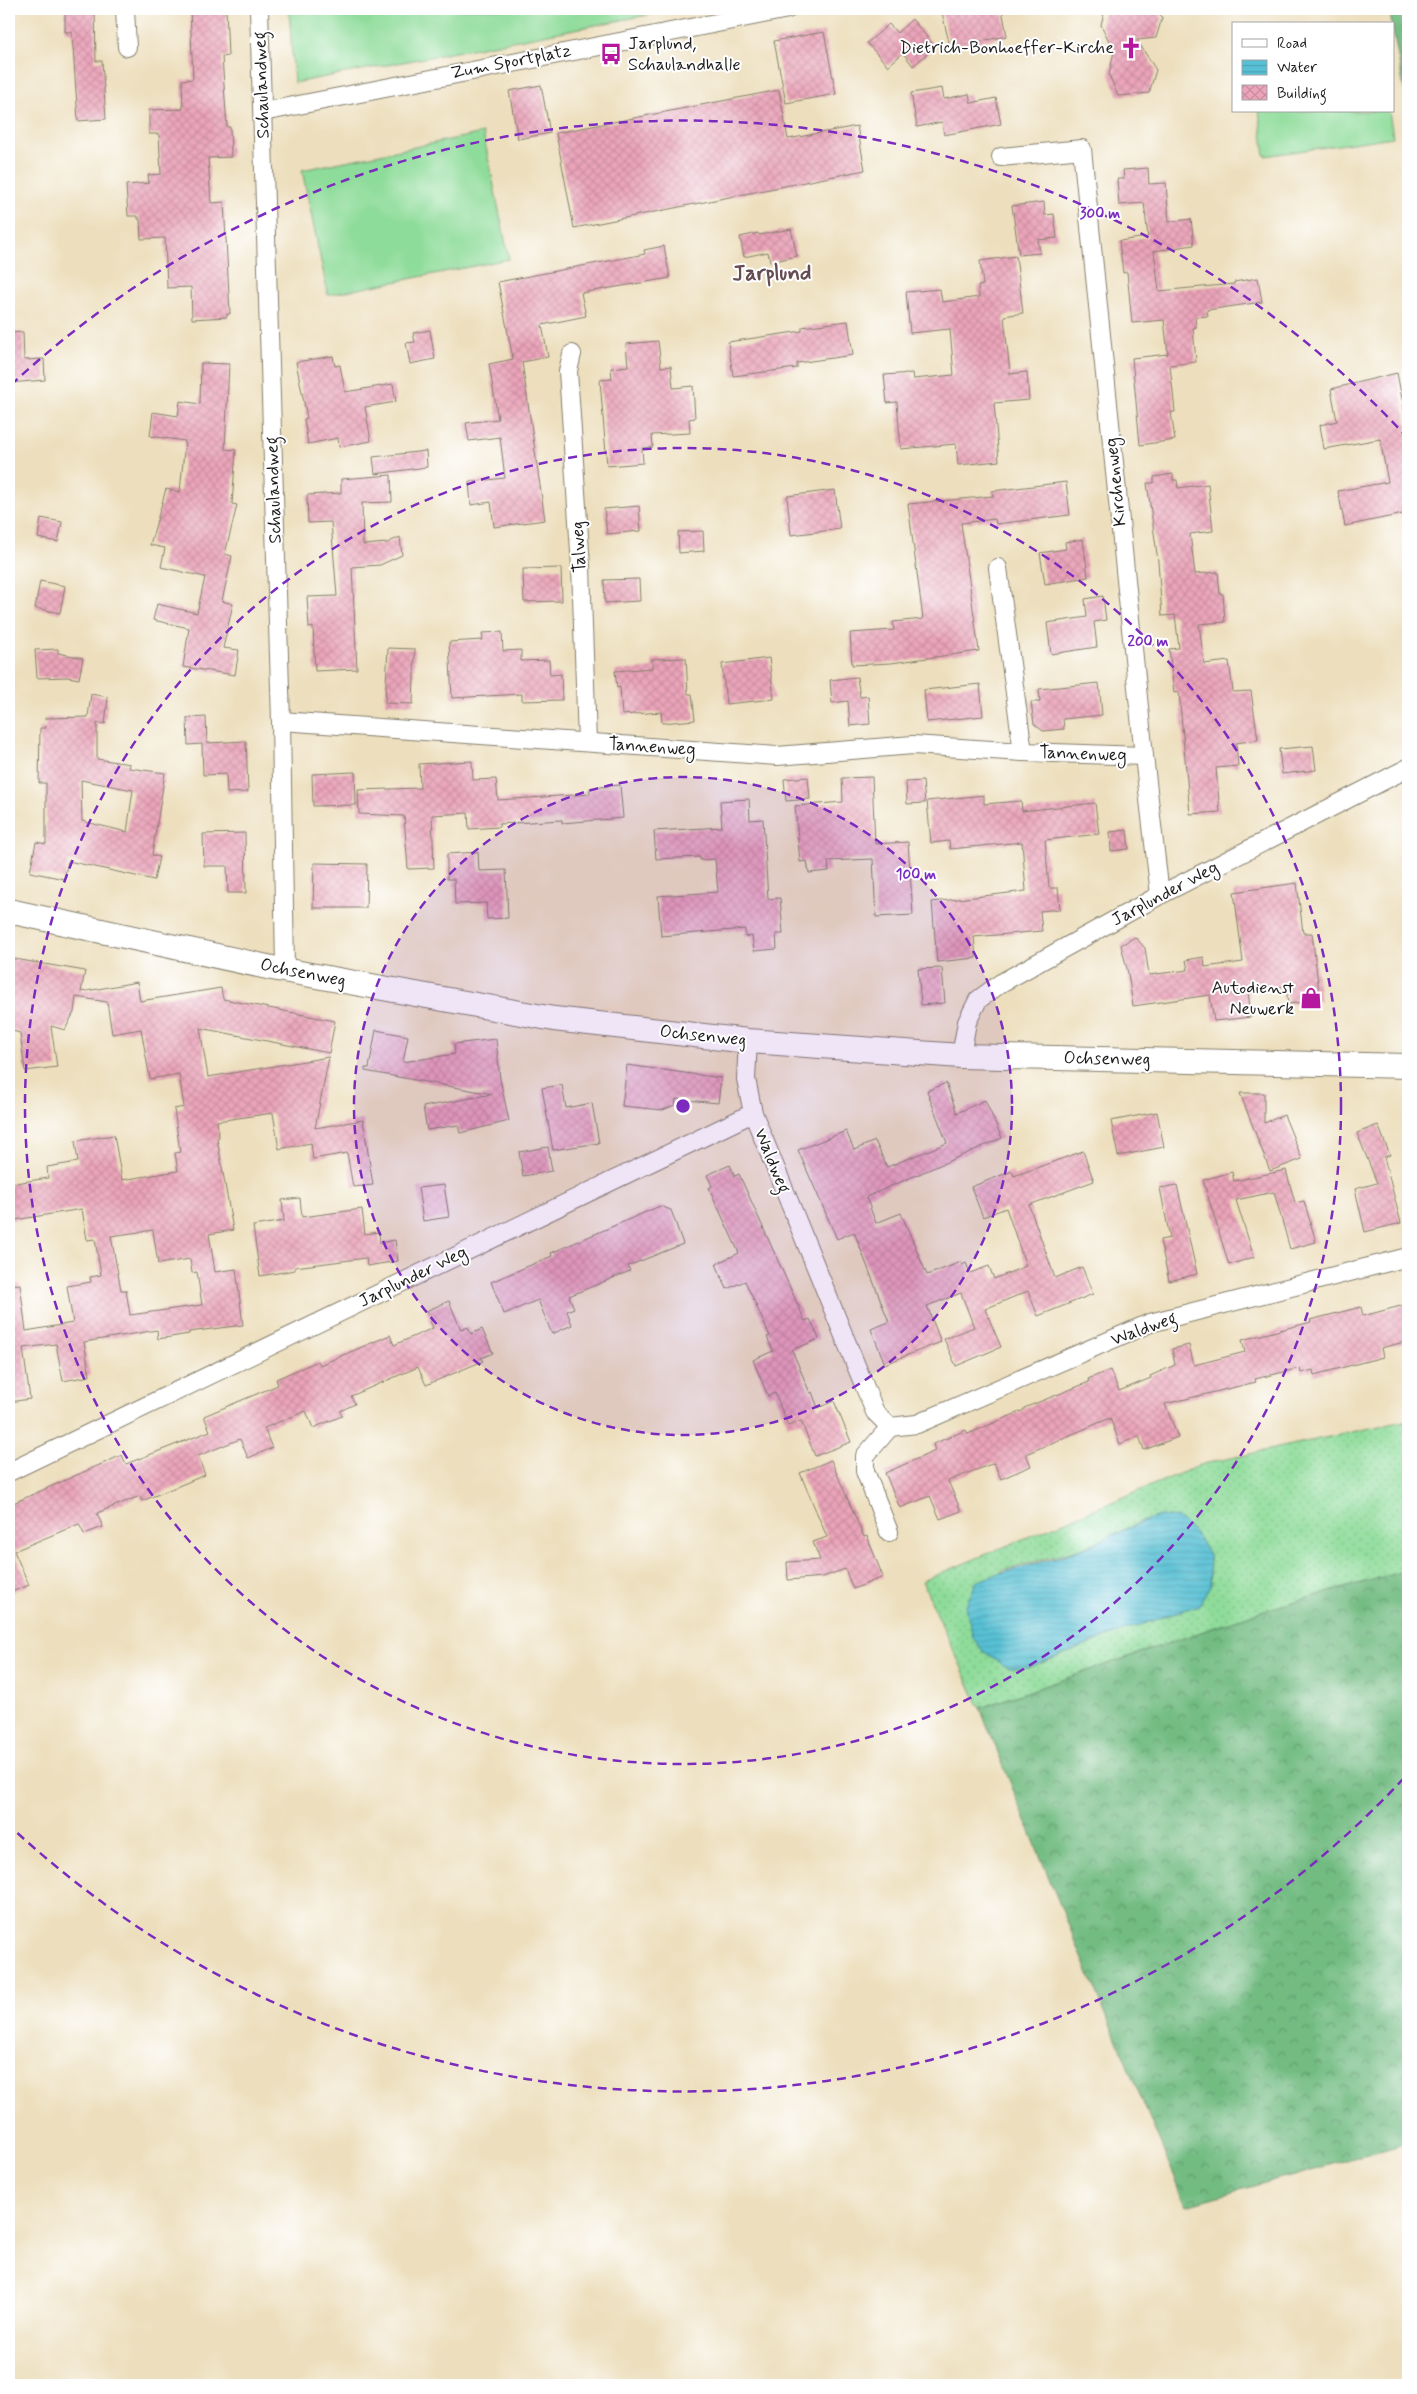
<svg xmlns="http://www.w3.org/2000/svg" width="1417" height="2394" font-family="Mynerve,sans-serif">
	<defs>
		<pattern id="grass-dots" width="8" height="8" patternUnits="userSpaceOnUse" patternTransform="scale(1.25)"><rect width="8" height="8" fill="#8edc9a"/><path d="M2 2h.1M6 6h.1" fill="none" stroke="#7abc84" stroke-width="1.8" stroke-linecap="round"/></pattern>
		<pattern id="forest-crowns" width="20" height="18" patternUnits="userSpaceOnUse" patternTransform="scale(1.25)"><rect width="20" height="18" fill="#72bc82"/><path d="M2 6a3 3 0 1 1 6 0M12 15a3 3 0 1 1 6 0" fill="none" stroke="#5d986a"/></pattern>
		<pattern id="water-rules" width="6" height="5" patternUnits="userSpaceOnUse" patternTransform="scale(1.25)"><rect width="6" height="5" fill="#57c0d4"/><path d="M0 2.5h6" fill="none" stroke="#4ba4b5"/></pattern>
		<pattern id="building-cross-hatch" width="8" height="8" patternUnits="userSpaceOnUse" patternTransform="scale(1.25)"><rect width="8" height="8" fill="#eba4ba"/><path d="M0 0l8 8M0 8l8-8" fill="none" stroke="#c98d9f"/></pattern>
	</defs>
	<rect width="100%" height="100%" fill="#fff"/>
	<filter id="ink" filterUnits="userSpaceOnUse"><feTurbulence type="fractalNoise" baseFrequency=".02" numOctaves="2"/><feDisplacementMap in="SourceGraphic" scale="10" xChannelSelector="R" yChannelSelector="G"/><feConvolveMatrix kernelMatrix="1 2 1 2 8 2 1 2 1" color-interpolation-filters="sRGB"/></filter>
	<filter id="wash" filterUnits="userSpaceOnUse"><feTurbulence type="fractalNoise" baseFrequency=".0096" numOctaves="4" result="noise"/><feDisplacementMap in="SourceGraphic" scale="20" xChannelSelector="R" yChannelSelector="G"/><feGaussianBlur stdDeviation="1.12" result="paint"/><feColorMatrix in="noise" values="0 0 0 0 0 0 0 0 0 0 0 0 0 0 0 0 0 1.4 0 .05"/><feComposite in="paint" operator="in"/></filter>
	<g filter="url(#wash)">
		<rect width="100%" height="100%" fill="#eddfbd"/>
		<path fill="url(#grass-dots)" stroke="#557c5b" fill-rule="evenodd" d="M1408,1420V1570L1265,1610L980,1708L922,1581L1203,1464ZM1160,1516L1114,1634L1029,1668L1001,1571L1078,1550L1141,1522Z"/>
		<g fill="url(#forest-crowns)" stroke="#476c4f">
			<polygon points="1389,9 1408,9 1408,110"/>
			<polygon points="1408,1570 1408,2143 1186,2205 1055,1893 980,1708 1265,1610"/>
		</g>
		<g fill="#8edc9a" stroke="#557c5b">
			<polygon points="289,9 679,9 294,83"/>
			<polygon points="1259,111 1389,111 1393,137 1265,156"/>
			<polygon points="483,133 509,259 328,295 302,170"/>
		</g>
		<path fill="url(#water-rules)" stroke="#3a6e78" d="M1160,1516L1178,1518L1195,1533L1209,1554L1211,1585L1199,1605L1114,1634L1029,1668H1008L983,1651L973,1638L966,1606L976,1582C1010,1568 1045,1563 1079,1550C1106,1539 1132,1525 1160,1516Z"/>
		<g id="blocks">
			<g fill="url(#building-cross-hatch)" fill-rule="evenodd">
				<polygon points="65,9 95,9 96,61 102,61 106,119 78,121 72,32 65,32"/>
				<polygon points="190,9 226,9 228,56 222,57 227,127 230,127 231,157 208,158 211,203 224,202 230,314 227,314 227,317 192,319 191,287 167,288 165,238 141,239 140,219 138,219 138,216 128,216 126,185 149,183 148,175 161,174 159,134 149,134 149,110 183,109 182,80 193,79"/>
				<polygon points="962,9 1002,9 1007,36 950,47 942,13"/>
				<polygon points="1105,9 1157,9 1162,18 1156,38 1137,40 1156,70 1149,93 1118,96 1109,75 1114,51 1101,25"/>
				<polygon points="912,19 935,47 913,66 903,53 888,66 867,43 889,24 897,33"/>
				<polygon points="824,32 836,94 786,103 774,41"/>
				<polygon points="541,85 550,133 518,139 509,91"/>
				<polygon points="942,88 944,99 969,94 971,103 996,98 1001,124 944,135 942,122 917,127 911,93"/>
				<polygon points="779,90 788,139 857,126 865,170 574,228 556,133"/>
				<polygon points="1148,168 1149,184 1166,183 1169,222 1191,219 1194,245 1154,251 1159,291 1234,284 1234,282 1258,278 1262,302 1207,310 1208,316 1195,317 1196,327 1193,328 1196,362 1170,365 1175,412 1171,412 1175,440 1140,445 1132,358 1168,354 1164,320 1132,323 1127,272 1123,273 1119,241 1148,237 1144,203 1119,205 1117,179 1124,179 1123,170"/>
				<polygon points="1044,202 1045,215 1054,214 1057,238 1038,240 1040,253 1019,255 1012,206"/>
				<polygon points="791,229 797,256 770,262 768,252 744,257 740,237 758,233 759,235"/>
				<polygon points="664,246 670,278 581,293 586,316 542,325 548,357 522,362 545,520 494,527 491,502 471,505 469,482 505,478 500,437 469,441 466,423 498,419 489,364 513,359 498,282 645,254 644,250"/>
				<polygon points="1016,256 1023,313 1004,316 1010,374 1027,372 1029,400 994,403 999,461 958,465 956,444 901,449 897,402 887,403 884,375 912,373 913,379 954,375 950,329 910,333 906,292 940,289 942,302 979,297 978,286 983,285 980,261"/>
				<polygon points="848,321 853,355 797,363 797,368 788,369 733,376 728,342 802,331 802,327"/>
				<polygon points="430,330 435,359 410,364 406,343 415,342 413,333"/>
				<polygon points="23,332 24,360 44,359 45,380 9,383 9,333"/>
				<polygon points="658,341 661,367 671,366 673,388 693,386 695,418 689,419 690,433 652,435 653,447 642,448 643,463 607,466 600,380 612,379 611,368 628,366 626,344"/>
				<polygon points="333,356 335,366 340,365 345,392 393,384 396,402 365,407 371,441 339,447 338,438 308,444 304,419 307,418 296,362"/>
				<polygon points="201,363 229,364 225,449 236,450 232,504 237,505 225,554 232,556 222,601 233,604 223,648 239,650 235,675 183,667 189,628 153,620 157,604 197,613 205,577 161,567 165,548 150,545 166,489 180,492 185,441 150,436 153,412 178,416 180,401 200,404"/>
				<polygon points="1397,373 1408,430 1408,513 1345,526 1338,491 1388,482 1380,439 1324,449 1320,425 1337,421 1331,389"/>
				<polygon points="426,451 427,467 375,474 373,457"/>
				<polygon points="1173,474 1173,480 1177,480 1178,488 1208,484 1213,531 1190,534 1195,574 1218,572 1220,594 1223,594 1225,622 1199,624 1204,664 1229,661 1233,692 1251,691 1258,740 1236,743 1238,766 1216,768 1220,812 1190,814 1179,692 1174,693 1169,649 1179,648 1175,615 1162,616 1158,561 1147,483 1154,483 1154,477"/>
				<polygon points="391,475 392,502 362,503 363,545 387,543 400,537 402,555 380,565 352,567 357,669 315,671 313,627 309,628 307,597 337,596 331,522 308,523 307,495 341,493 341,479"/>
				<polygon points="1066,482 1070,515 996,524 995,519 961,523 979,651 891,663 852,665 850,633 894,630 893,622 923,619 908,504 993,496 992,491"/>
				<polygon points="835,490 840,529 791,535 787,496"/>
				<polygon points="639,506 641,531 607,534 604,509"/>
				<polygon points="41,518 62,522 58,542 38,538"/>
				<polygon points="703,531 704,551 679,553 678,532"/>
				<polygon points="1083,539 1088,577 1045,584 1040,553 1066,549 1065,542"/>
				<polygon points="561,568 562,601 524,602 523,569"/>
				<polygon points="639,579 640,601 605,603 604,580"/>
				<polygon points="40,581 65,586 60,613 35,608"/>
				<polygon points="1103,596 1106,620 1094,622 1097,647 1051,654 1047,623 1087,617 1085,599"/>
				<polygon points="502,632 503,651 521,650 521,661 549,660 550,675 561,674 562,700 522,701 522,694 452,698 449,642 483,640 482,633"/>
				<polygon points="388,648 415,649 413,704 385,703"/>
				<polygon points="58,649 58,653 83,658 79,679 68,677 37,678 35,650"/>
				<polygon points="686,658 688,694 692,694 695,720 662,723 661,712 622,715 620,687 617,688 615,671 652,668 652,659"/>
				<polygon points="769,658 774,699 726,704 722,664"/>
				<polygon points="857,677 860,697 868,696 870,724 850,726 848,701 832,703 830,680"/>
				<polygon points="1099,683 1102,715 1063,719 1064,729 1043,731 1034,724 1031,702 1040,702 1039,689"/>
				<polygon points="980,684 983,716 927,722 924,690"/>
				<path d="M91,694L108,697L105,724L97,723V759L130,764L129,768L165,773L152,855L159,857L154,880L68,861L64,879L30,872L36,842L46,844V783H39L40,728H46L45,718L88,717ZM81,780L133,790L127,832L82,821Z"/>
				<polygon points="206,717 207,743 246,741 248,792 227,793 226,774 203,775 202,744 188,745 187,718"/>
				<polygon points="1313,746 1316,770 1282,774 1279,749"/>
				<polygon points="472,761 473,780 496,779 498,800 590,794 590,788 620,785 623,818 562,823 562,820 499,824 499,827 469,829 468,813 432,815 434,868 408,869 404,816 359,814 358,790 420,788 419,764"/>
				<polygon points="355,772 356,805 313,806 312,774"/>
				<polygon points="808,777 810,799 786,801 784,779"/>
				<polygon points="872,777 875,844 908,842 913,915 876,917 873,859 828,861 829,871 809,873 807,861 800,862 795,806 843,802 842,778"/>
				<polygon points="923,781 925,803 907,804 906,782"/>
				<polygon points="984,795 984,804 1021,801 1022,811 1095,803 1099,834 1045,840 1049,888 1058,888 1060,909 1040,911 1042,931 974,937 976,958 937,962 932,902 1026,891 1022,842 950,849 949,841 931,843 927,801"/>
				<polygon points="749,799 750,820 763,819 768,899 780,898 783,934 776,934 777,949 754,951 752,936 745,937 745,929 661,936 658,896 718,892 715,859 700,860 700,857 656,859 654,831 722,827 720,801"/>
				<polygon points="1127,830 1129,849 1111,851 1110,832"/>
				<polygon points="245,833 246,893 228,893 227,866 204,866 203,834"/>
				<polygon points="478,852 479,871 506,870 508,918 487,919 486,903 455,904 454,879 447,879 447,854"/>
				<polygon points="314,863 367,864 366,908 313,908"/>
				<polygon points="1297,883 1303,933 1312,933 1320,1000 1288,1004 1286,986 1248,991 1251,1017 1214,1021 1210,995 1133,1006 1128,973 1121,945 1135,937 1145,948 1149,975 1188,970 1186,960 1204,957 1205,967 1243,962 1234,892"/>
				<path d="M9,958L85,971L81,992L137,982L140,1001L221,988L223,999L335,1021L329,1053L200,1028L208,1077L329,1057L315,1128L363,1120L373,1185L353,1187L347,1153L313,1159L311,1143L279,1149L273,1113L217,1121L219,1137L217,1138L233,1230L209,1234L215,1272L236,1269L243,1325L189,1332V1334L158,1339L157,1330L84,1342L90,1376L63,1381L56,1344L23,1348L30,1399L9,1402V1285L20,1284L26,1331L73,1323L67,1286L91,1282L90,1277L101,1275L95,1239L87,1240L82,1209L9,1221V1184L48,1178L47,1167L78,1162L75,1141L114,1135L122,1180L178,1171L175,1153L180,1152L174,1109L184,1107L179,1074L150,1079L141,1029L112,1034L107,1002L76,997L74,1012L65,1030L51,1026L57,1067L25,1071L20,1033L9,1030ZM153,1230L158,1264L190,1259L192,1273L197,1272L202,1305L130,1315L126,1290H121L111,1236Z"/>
				<polygon points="942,968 945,1003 921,1005 918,969"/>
				<polygon points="376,1030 408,1036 403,1062 455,1054 454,1044 496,1039 500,1079 509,1121 460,1133 458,1125 427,1130 423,1107 492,1094 365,1071 365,1068 369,1068"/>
				<polygon points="627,1065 721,1078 718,1103 676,1099 675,1105 663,1110 622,1106"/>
				<polygon points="946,1083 957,1113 985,1100 1002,1138 866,1197 876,1223 901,1213 927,1275 961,1262 962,1265 966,1263 970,1273 989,1266 994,1279 1026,1266 1006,1208 983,1217 971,1187 1012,1171 1014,1176 1083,1151 1094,1181 1029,1205 1055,1278 1082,1267 1093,1294 1038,1316 1028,1291 985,1309 1001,1347 956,1366 944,1339 974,1327 961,1293 927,1306 941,1342 885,1364 871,1329 889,1322 854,1232 837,1239 798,1150 846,1131 854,1150 875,1141 887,1167 947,1143 927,1091"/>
				<polygon points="562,1085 566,1108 592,1103 599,1143 553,1150 542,1088"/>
				<polygon points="1240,1093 1264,1093 1264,1123 1284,1115 1302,1159 1270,1171"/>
				<polygon points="1157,1112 1164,1147 1118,1156 1111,1121"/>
				<polygon points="1378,1125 1390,1155 1384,1157 1401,1223 1365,1232 1355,1189 1377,1183 1357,1133"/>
				<polygon points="548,1147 552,1171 523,1176 519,1152"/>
				<polygon points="730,1165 735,1176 739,1174 805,1321 810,1319 819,1339 792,1350 810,1393 812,1392 818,1408 834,1401 851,1442 815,1456 801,1421 788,1426 775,1393 768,1396 753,1360 773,1351 767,1337 770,1336 745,1281 727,1289 716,1264 739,1253 709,1188 712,1186 707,1175"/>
				<polygon points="1286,1170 1295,1203 1304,1201 1316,1242 1290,1249 1274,1192 1236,1200 1254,1257 1229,1265 1203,1180 1232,1172 1234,1181"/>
				<polygon points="444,1185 449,1217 423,1221 418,1188"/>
				<polygon points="1177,1185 1197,1274 1169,1281 1160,1240 1170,1238 1160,1188"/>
				<polygon points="300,1198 302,1217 362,1209 365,1234 379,1232 380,1243 395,1240 398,1261 367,1266 366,1258 295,1267 295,1270 260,1276 253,1226 284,1221 282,1200"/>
				<polygon points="660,1206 671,1210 683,1244 628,1266 630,1271 569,1296 574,1308 567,1311 572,1325 552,1334 538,1300 504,1314 491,1282 552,1256 551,1253"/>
				<polygon points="449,1301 461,1330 468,1327 471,1334 482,1329 493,1353 481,1358 483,1361 426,1385 418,1367 351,1396 355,1404 340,1411 342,1416 313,1428 306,1411 264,1428 272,1448 248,1458 240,1439 198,1456 205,1475 142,1501 140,1496 97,1513 103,1527 84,1534 79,1524 14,1551 29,1585 9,1593 9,1505 122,1455 126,1464 210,1431 204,1416 278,1385 276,1379 318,1361 320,1365 390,1335 394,1345 433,1328 426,1311"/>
				<polygon points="1408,1304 1408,1341 1381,1348 1383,1357 1314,1375 1313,1370 1301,1373 1300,1368 1255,1379 1256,1382 1165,1404 1178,1437 1144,1450 1139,1436 1120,1444 1110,1418 1026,1454 1031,1466 1001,1479 994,1463 948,1481 961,1511 940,1519 930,1496 900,1508 885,1473 935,1451 933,1444 966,1430 968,1434 1024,1410 1024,1408 1089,1382 1088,1379 1110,1370 1119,1391 1151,1378 1150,1376 1175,1365 1172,1349 1189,1345 1194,1365 1245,1352 1242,1340 1311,1322 1310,1320 1361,1307 1363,1316"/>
				<polygon points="831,1460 864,1537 867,1536 883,1577 853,1589 845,1569 823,1577 788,1580 787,1562 820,1560 813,1542 827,1537 800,1473"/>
			</g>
		</g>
	</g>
	<g filter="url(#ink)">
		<use href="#blocks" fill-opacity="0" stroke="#847e6c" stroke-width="1"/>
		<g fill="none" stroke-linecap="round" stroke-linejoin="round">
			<g stroke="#847e6c" stroke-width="20">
				<g id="street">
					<polyline points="125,9 127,47"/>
					<polyline points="259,9 281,721 285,970"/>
					<polyline points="263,112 788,9"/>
					<polyline points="1001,157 1082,149 1144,756 1160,895"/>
					<polyline points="572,354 568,371 581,567 587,742"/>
					<polyline points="998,568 1023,752"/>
					<polyline points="281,721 777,756 913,745 1023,752 1144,756"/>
					<polyline points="961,1056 967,1022 978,1000 1001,983 1160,895 1408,768"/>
					<polyline points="753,1113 875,1412 890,1427 917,1424 1150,1323 1408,1257"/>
					<polyline points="9,1472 753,1113 746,1079 748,1041"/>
					<polyline points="889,1532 865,1471 865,1456 890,1427"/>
				</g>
			</g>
			<g stroke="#847e6c" stroke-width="26">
				<polyline id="secondary" points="9,911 272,968 554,1019 748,1041 961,1056 1408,1066"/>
			</g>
			<use href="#street" stroke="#fff" stroke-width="18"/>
			<use href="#secondary" stroke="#fff" stroke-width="24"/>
		</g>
	</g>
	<circle cx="683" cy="1106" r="329" fill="#7b2cbf" fill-opacity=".12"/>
	<g fill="none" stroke="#7b2cbf" stroke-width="2.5" stroke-dasharray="9 6">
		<circle cx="683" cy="1106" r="329"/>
		<circle cx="683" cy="1106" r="658"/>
		<path d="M1404 1778A986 986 0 0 1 11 1827M11 385A986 986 0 0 1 1404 434"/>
	</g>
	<defs>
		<g id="church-bare" transform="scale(1.725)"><path d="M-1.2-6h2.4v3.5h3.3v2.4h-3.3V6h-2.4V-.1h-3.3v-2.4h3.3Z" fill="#b5179e" stroke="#fff" stroke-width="2.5" paint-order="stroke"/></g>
		<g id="bus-bare" transform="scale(1.725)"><path d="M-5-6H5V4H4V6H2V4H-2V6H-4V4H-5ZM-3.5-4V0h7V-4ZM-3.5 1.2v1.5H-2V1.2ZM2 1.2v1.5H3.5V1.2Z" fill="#b5179e" stroke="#fff" stroke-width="2.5" paint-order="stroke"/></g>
		<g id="shop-bare" transform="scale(1.725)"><path d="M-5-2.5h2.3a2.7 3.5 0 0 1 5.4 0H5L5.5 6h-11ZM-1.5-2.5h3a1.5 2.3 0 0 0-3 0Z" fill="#b5179e" stroke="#fff" stroke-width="2.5" paint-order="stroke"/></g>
	</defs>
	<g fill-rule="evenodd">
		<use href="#church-bare" x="1131" y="48"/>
		<use href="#bus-bare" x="611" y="54"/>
		<use href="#shop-bare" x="1311" y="998"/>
	</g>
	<g text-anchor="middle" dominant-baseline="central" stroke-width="4" stroke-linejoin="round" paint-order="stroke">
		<g font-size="18" fill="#1c1c1c" stroke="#fff" text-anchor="end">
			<text x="628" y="44" text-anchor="start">Jarplund,<tspan x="628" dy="21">Schaulandhalle</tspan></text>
			<text x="1114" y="48">Dietrich-Bonhoeffer-Kirche</text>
			<text x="1294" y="988">Autodienst<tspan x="1294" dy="21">Neuwerk</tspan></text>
		</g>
		<g font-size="18" fill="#1c1c1c" stroke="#fff">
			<text transform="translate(511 62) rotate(-11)">Zum Sportplatz</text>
			<text transform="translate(262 85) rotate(-92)">Schaulandweg</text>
			<text transform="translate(1116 482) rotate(-96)">Kirchenweg</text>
			<text transform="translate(274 490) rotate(-92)">Schaulandweg</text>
			<text transform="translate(579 547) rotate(-93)">Talweg</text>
			<text transform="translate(652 747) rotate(4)">Tannenweg</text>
			<text transform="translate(1083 754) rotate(2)">Tannenweg</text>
			<text transform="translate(1165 894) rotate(-28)">Jarplunder Weg</text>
			<text transform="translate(303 973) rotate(11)">Ochsenweg</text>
			<text transform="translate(703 1036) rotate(6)">Ochsenweg</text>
			<text transform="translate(1107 1059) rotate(1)">Ochsenweg</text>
			<text transform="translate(772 1161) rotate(68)">Waldweg</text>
			<text transform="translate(413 1277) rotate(-26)">Jarplunder Weg</text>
			<text transform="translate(1144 1329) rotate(-20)">Waldweg</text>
		</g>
		<g font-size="22" font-weight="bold" fill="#644c53" stroke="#fff">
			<text x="772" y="274">Jarplund</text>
		</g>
	</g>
	<circle cx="683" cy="1106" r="8" fill="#7b2cbf" stroke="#fff" stroke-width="2.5"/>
	<g font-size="15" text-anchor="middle" font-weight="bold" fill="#7b2cbf" stroke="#fff" stroke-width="4" stroke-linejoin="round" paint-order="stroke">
		<text x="1100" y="218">300 m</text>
		<text x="1148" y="646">200 m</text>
		<text x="916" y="879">100 m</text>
	</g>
	<rect width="1417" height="2394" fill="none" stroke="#fff" stroke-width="30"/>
	<rect x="1232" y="22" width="162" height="90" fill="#ffffff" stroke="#a4a4a4"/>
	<rect x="1242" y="39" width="25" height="8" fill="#ffffff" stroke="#a4a4a4"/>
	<text x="1277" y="48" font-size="15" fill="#1c1c1c">Road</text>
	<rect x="1242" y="60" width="25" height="15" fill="url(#water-rules)" stroke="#a4a4a4"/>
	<text x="1277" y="72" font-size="15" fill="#1c1c1c">Water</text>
	<rect x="1242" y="85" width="25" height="15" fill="url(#building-cross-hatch)" stroke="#a4a4a4"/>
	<text x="1277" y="98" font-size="15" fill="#1c1c1c">Building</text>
</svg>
